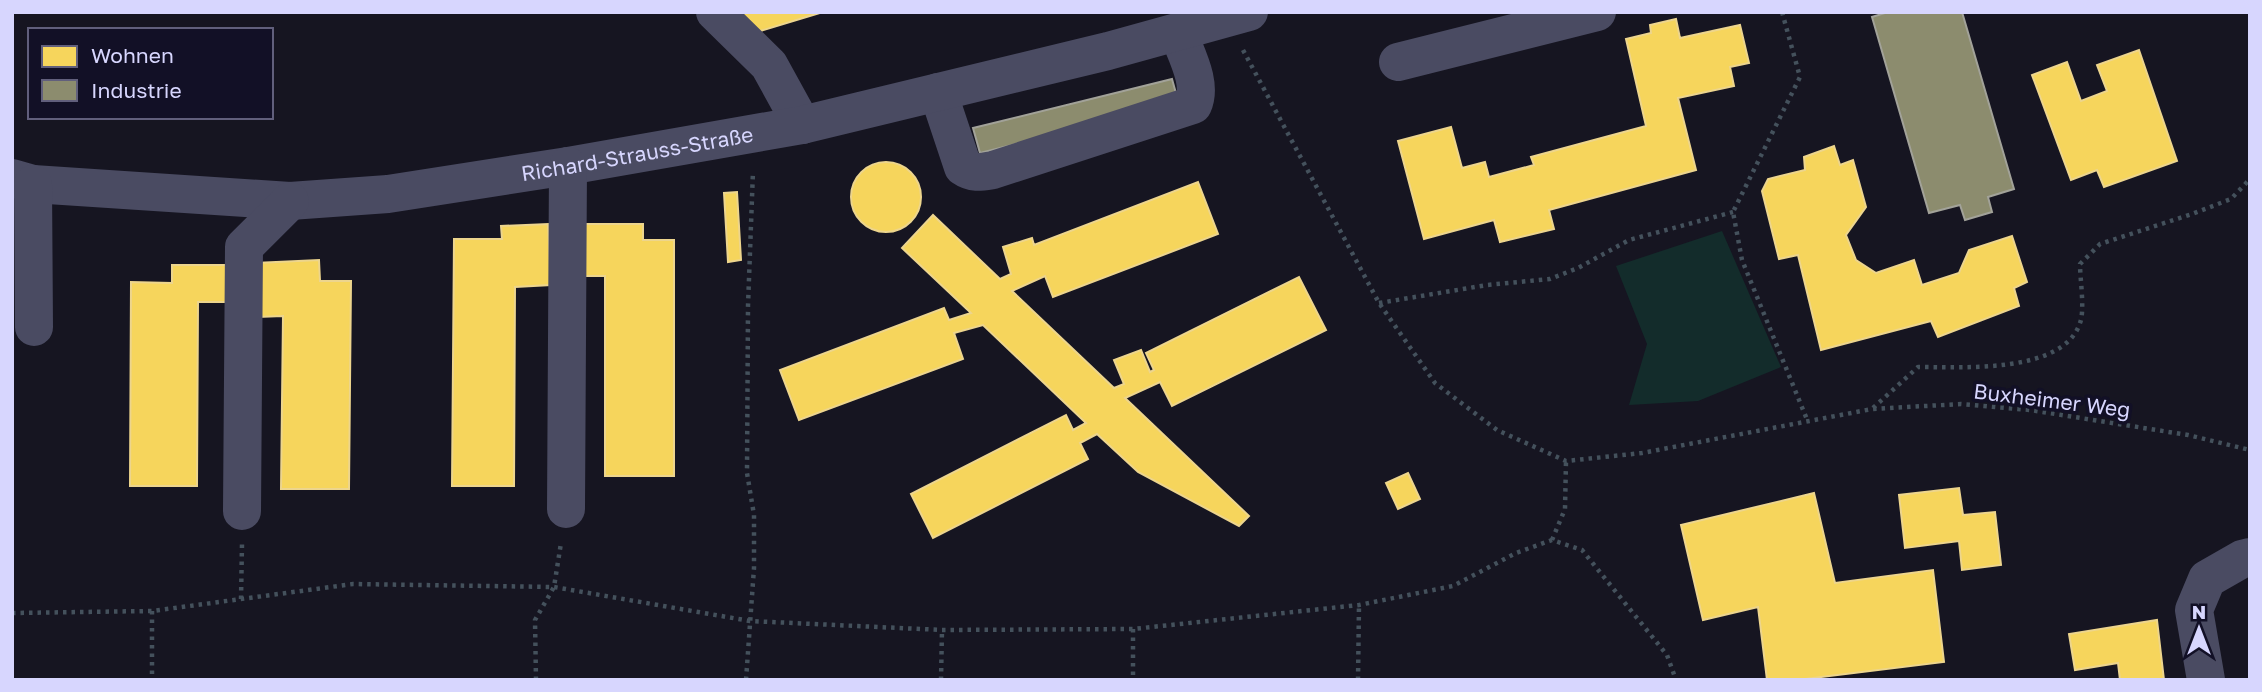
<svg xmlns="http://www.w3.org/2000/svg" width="2262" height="692" font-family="'Golos Text',sans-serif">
	<rect width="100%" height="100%" fill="#161521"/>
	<polygon fill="#132c2b" points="1722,231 1781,367 1698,401 1629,405 1647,344 1616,266"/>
	<g fill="#f6d55c" stroke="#edd58d" stroke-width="2">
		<polygon points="724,12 823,12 747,35"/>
		<polygon points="1676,19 1680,38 1740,25 1749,63 1730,67 1734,86 1678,98 1696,170 1549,210 1554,229 1500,242 1494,220 1424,239 1398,141 1451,127 1462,168 1485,162 1489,177 1534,165 1531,157 1646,126 1626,39 1651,33 1650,25"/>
		<polygon points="2139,50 2177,161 2104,187 2097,170 2071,180 2032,75 2067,62 2081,101 2107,91 2097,65"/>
		<polygon points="1834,146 1840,165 1853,160 1866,207 1846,235 1856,260 1876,273 1914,260 1922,285 1959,273 1969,250 2012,236 2027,282 2014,288 2019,306 1938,337 1931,321 1821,350 1798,255 1779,259 1762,191 1768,179 1805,170 1804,157"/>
		<circle cx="886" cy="197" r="35"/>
		<polygon points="1198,182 1218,234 1053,297 1045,276 1012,291 1114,388 1124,384 1114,360 1141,350 1150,372 1154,370 1146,353 1299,277 1326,330 1172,406 1160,382 1125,398 1249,516 1239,526 1138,472 1097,434 1080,443 1088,459 933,538 911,494 1066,415 1073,430 1086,423 983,325 954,333 963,359 799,420 780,370 944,308 949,320 971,313 902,248 933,215 1000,279 1011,274 1003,247 1032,238 1034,245"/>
		<polygon points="737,192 741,260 728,262 724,193"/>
		<polygon points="548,224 551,285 515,287 514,486 452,486 454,239 502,239 501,226"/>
		<polygon points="581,224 643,224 643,240 674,240 674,476 605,476 605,276 581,276"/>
		<polygon points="319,260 320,281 351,281 349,489 281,489 283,316 258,317 255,263"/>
		<polygon points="172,265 227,265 227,302 198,302 197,486 130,486 131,282 172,283"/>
		<polygon points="1408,473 1420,499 1398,509 1386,483"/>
		<polygon points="1959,488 1963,515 1995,512 2001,565 1962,570 1959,541 1905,548 1899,495"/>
		<polygon points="1814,493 1835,583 1933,570 1944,662 1797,680 1767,680 1758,607 1703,620 1681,525"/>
		<polygon points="2157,620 2164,680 2120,680 2118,663 2075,670 2069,634"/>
	</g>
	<g fill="#8c8c6e" stroke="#a2a299" stroke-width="2">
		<polygon points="1888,12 1962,12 2014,189 1988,197 1992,212 1965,220 1960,205 1929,213 1872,17"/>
		<polygon points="1172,79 1179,104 980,153 973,128"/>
	</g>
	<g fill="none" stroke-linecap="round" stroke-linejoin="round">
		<g stroke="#44515c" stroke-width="4.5" stroke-dasharray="3.5 5" stroke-linecap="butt">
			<polyline points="1782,12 1800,77 1733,212 1742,260 1808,422"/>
			<polyline points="1243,50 1379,303 1435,383 1497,430 1566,461 1642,453 1872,409 1961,404 2030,410 2188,435 2250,450"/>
			<polyline points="1379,303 1487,285 1550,279 1578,268 1629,240 1733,212"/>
			<path d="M1873,408L1918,367C1962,367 2063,374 2080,323C2085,310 2080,279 2080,264L2100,244L2192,214L2231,199L2250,179"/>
			<polyline points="1552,540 1565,509 1566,461"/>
			<polyline points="241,599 242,544"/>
			<polyline points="152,611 152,680"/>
			<polyline points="12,613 152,611 353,584 554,587 750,621 942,630 1133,629 1359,605 1453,586 1516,553 1552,540 1582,550 1667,655 1676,680"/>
			<polyline points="1133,629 1133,680"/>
			<polyline points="536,680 535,620 554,587 561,543"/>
			<polyline points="746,680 754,568 754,515 747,473 748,306 753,171"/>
			<polyline points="941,680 942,630"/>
			<polyline points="1358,680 1359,605"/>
		</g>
		<g stroke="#4a4b62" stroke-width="38">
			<polyline points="715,12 769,65 802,125"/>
			<polyline points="1398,62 1597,12"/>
			<path d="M938,92L963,167C973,174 981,172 993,170L1193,105C1203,83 1185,53 1178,32"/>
			<path id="s1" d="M12,178L33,184L290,201L388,194L568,166L802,125L1108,51L1249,12"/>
			<polyline points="33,184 34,327"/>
			<polyline points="566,509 568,166"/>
			<polyline points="242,511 244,247 290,201"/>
			<polyline points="2206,680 2194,610 2207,579 2242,559 2250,557"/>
		</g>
	</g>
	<g text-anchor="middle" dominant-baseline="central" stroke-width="7" stroke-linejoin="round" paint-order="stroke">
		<g font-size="21" fill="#d7d6fe" stroke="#121026">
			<text stroke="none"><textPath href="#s1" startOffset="630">Richard-Strauss-Straße</textPath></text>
			<text transform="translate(2052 400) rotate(7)">Buxheimer Weg</text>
		</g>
	</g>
	<rect width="2262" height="692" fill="none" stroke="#d7d6fe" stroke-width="28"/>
	<rect x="28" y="28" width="245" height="91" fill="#121026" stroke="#615f7c" stroke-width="2"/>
	<rect x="42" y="46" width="35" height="21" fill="#f6d55c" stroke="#615f7c" stroke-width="2"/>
	<text x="91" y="63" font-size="21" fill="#d7d6fe">Wohnen</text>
	<rect x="42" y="80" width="35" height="21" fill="#8c8c6e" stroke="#615f7c" stroke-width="2"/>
	<text x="91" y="98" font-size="21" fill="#d7d6fe">Industrie</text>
	<g transform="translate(2199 629)" stroke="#121026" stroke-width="5" paint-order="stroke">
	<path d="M0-5L12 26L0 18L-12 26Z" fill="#d7d6fe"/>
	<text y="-10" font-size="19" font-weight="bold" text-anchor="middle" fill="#d7d6fe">N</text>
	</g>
</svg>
